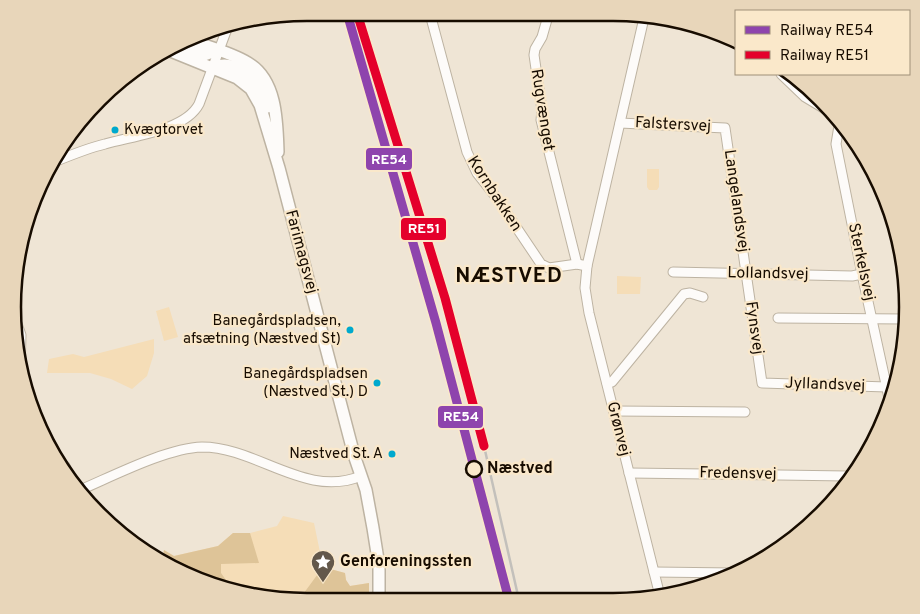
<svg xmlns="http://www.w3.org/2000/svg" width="920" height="614" font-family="Overpass,sans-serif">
	<rect width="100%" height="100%" fill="#efe5d5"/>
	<g fill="#f5ddb7">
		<polygon points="647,169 659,169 659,187 657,190 649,190 647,187"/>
		<polygon points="617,276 641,277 640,294 617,294"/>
		<polygon points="169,307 178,337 164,341 156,311"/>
		<polygon points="154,339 154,353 147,376 132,389 111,379 90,373 47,373 49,359 73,354 84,357"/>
		<polygon points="283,516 314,523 323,567 345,573 346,580 350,586 369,583 369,598 250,596 176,571 162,561 164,550 174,556 218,546 233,533 250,533 277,526"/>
	</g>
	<g fill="#dec498">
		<polygon points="233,533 250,533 259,563 221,564 221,573 233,590 176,571 162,561 164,550 174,556 218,546"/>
		<polygon points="323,567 345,573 346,580 350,586 369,583 369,598 301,597"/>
	</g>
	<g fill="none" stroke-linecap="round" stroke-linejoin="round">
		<g stroke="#bdb3a2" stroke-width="11">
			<g id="minor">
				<polyline points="430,14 467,152 477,173 496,197 541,264 549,268 577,264 587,266"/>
				<polyline points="548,16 542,37 535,49 534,55 542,110 541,120 577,264"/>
				<polyline points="644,18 587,266 585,288 589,313 659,592"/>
				<polyline points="781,74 805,97 830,112"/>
				<polyline points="620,123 725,128 762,383 887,387"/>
				<polyline points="839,126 836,144 862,274 889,398"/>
				<path d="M54,162C71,155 88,148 105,144C131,136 185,131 199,104L228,26"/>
				<polyline points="673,272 852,276 862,274"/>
				<polyline points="15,318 21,335 20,370"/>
				<polyline points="778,318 905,319"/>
				<polyline points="607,383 612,382 684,294 690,293 703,297"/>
				<polyline points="614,411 745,412"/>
				<polyline points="56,460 65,466 71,479"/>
				<polyline points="629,473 847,476"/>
				<path d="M80,490C113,476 167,448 202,447C257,447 306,499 361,476"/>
				<polyline points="654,572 734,573"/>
			</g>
		</g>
		<g stroke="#bdb3a2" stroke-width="14">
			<g id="major">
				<path d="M189,40C208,47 230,52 248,63C277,80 277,122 278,152"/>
				<polyline points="168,50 237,78 251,89 260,105 279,168 354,455 366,490 373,528 379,566 379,598"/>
				<polyline points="187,51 204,55 218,50"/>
				<path d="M211,68C239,56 259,84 268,107"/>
			</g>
		</g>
		<use href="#minor" stroke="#fdfbf9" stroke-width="9"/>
		<use href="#major" stroke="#fdfbf9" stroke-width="11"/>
		<polyline stroke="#c3c0bb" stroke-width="2.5" points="484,446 519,600"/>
		<g stroke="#fae8ca" stroke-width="12">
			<polyline id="rail-1" points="347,13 436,323 509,600"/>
		</g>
		<g stroke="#fae8ca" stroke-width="12">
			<polyline id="rail-2" points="357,13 445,298 484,446"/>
		</g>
		<use href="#rail-1" stroke="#8e44ad" stroke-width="9"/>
		<use href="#rail-2" stroke="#e4002b" stroke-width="9"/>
	</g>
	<defs>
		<g id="sight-pin" transform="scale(1.25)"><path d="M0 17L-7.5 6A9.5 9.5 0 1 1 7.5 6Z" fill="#63584b" stroke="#fae8ca"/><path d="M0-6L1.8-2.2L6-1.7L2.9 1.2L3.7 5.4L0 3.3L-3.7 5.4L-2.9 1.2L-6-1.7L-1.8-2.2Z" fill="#fff"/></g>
	</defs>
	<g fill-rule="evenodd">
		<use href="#sight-pin" x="323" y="562"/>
	</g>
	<g fill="#00a9ce" stroke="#fae8ca" stroke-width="2">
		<circle cx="115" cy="130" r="4.5"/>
		<circle cx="350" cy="330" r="4.5"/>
		<circle cx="377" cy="383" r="4.5"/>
		<circle cx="392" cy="454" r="4.5"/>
	</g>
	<circle fill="#fae8ca" stroke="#170c00" stroke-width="2.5" cx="474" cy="469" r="8"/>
	<g text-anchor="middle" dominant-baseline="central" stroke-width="4.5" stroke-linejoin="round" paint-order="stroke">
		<g font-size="15" fill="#170c00" stroke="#fae8ca" text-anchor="end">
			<text x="124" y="130" text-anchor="start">Kvægtorvet</text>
			<text x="341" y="321">Banegårdspladsen,<tspan x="341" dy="18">afsætning (Næstved St)</tspan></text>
			<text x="368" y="374">Banegårdspladsen<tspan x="368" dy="18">(Næstved St.) D</tspan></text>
			<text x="383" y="454">Næstved St. A</text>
		</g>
		<g font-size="16" fill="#170c00" stroke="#fae8ca">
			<text transform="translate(542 110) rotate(81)">Rugvænget</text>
			<text transform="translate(673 125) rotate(3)">Falstersvej</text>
			<text transform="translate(494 194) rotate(57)">Kornbakken</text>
			<text transform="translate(736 201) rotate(82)">Langelandsvej</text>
			<text transform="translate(301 252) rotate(75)">Farimagsvej</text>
			<text transform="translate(861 262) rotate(78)">Sterkelsvej</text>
			<text transform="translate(768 274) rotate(1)">Lollandsvej</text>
			<text transform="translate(754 328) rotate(82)">Fynsvej</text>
			<text transform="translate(825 385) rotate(2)">Jyllandsvej</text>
			<text transform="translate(618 429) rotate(76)">Grønvej</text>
			<text transform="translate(738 474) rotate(1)">Fredensvej</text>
		</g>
		<g font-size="16" font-weight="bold" fill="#170c00" stroke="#fae8ca" text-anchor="start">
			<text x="487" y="469">Næstved</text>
		</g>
		<g font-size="16" font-weight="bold" fill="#170c00" stroke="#fae8ca" text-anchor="start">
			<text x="340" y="562">Genforeningssten</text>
		</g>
		<g font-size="21" font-weight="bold" letter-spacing="1" fill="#170c00" stroke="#fae8ca">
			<text x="509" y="276">NÆSTVED</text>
		</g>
	</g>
	<path d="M0 0H920V614H0ZM307 21H613A286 286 0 0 1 899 307V307A286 286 0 0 1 613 593H307A286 286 0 0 1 21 307V307A286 286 0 0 1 307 21Z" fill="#e8d6ba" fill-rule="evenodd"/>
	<path fill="none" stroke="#170c00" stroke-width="2.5" d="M307 21H613A286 286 0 0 1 899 307V307A286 286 0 0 1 613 593H307A286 286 0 0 1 21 307V307A286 286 0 0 1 307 21Z"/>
	<g stroke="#fae8ca" stroke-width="2">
		<rect x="365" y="147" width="48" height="24" rx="5" fill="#8e44ad"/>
		<rect x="400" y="217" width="47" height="24" rx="5" fill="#e4002b"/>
		<rect x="437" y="405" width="47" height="24" rx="5" fill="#8e44ad"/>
	</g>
	<g font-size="14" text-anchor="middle" font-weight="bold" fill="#fff">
		<text x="389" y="164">RE54</text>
		<text x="424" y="233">RE51</text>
		<text x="461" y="421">RE54</text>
	</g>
	<rect x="735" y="10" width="175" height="65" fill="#fae8ca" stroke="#9f9079"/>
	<rect x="745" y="26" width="25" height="8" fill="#8e44ad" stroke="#9f9079"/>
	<text x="780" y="35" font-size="15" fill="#170c00">Railway RE54</text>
	<rect x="745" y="51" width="25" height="8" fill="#e4002b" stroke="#9f9079"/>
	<text x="780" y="60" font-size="15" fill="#170c00">Railway RE51</text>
</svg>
